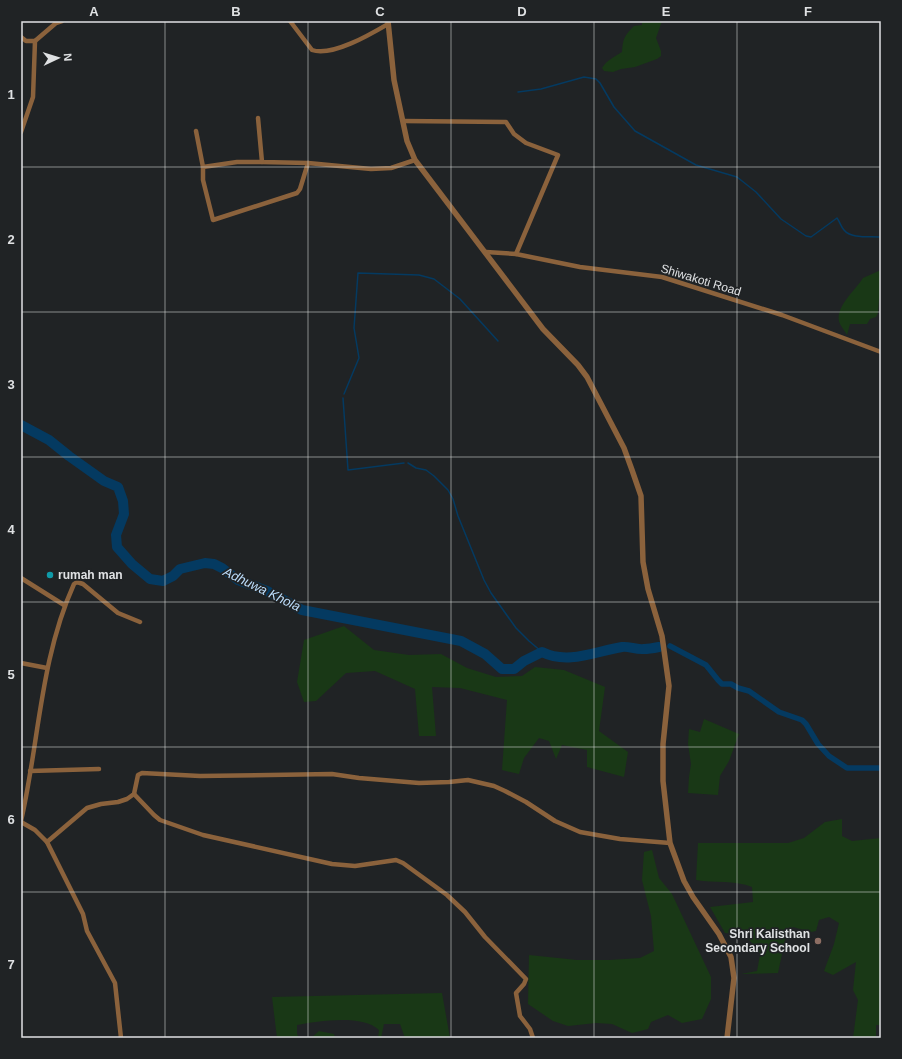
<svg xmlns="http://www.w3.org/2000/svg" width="902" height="1059" font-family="Helvetica,sans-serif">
	<rect width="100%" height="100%" fill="#202325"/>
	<g fill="#193816">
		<path d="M642,21H662L656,38L661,51V56L657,59L635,67L621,69L613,72L604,71L602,68C607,60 614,57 622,52C623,39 624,36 634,26L642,25Z"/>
		<path d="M881,270V298L879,299L878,313L876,317L870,319L867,324H850L847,335C845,331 842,328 840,324C833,308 856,290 863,278Z"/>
		<polygon points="344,626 374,650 409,655 441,654 467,668 496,677 522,676 535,667 564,670 605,687 599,731 628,752 624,777 587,767 587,750 562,745 556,759 549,741 539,738 524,758 519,774 502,770 507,700 460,688 432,687 436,736 419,736 415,689 375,671 346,673 316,701 304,702 297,682 304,640"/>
		<polygon points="704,719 739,734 729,761 720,776 718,795 688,793 689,777 691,764 688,744 689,729 700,732"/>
		<path d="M842,819V836L852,841L881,838V1025H876V1037L879,1038H853L858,1000L853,990L856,962L833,975L824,971L834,944L839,923L829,917L819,920L816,931L811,932L793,927L786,935L778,973L741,974L757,971L760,955C748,936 747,935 725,933L710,907L753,902L752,887C735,880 715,883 696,880L698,843H788L804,838L825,822Z"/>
		<polygon points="652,850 659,878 672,894 711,977 711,999 702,1019 682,1023 668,1015 651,1022 648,1029 632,1033 612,1024 596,1023 568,1026 553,1021 528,1004 529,955 577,960 609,960 640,958 654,951 651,916 642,880 644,852"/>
		<path d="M442,993L450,1038H405L400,1024H384L381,1038H378L379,1030C363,1014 318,1021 297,1025V1034L299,1038H277L272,997Z"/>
		<polygon points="319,1031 334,1034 335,1038 311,1038"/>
	</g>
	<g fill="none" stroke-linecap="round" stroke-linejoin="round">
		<g stroke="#043a61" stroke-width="1.5">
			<path d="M518,92L541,89L584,77L596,79L600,83L614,107L635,131L696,165L737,177L756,192L781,219L806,236L811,237L837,218C840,222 841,227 844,230C851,239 870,236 881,237"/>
			<polyline points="344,394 359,358 354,328 358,273 419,275 434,279 460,299 498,341"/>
			<polyline points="343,398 348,470 404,463"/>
			<polyline points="408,463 416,468 426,470 434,476 448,490 453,499 458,516 484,580 491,593 516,628 529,641 542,652"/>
		</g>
		<polyline stroke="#043a61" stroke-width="5.5" points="670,646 706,665 718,680 722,684 731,684 738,688 749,691 779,712 802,720 806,724 818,744 829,756 847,768 881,768"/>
		<path stroke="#043a61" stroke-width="10" d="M21,425L49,440L69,456L104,481L118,487L123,501L124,514L116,535L117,547L132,564L150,579L163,581L173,576L180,569L205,563L214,564L222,568L238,580L267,591L302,610L461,641L485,654L502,669H514L524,661L542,652C568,665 596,651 622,647C629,646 636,650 644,649C649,649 654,648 659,647"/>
		<g stroke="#8b623c" stroke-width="4.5">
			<path d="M290,21L312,50C332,57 371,34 388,24"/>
			<polyline points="21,37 26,41 35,41 33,97 21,132"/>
			<polyline points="35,41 56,23 62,21"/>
			<polyline points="258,118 262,162 308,163 371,169 391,168 415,160"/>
			<polyline points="403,121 506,122 514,134 526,143 558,155 516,254"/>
			<polyline points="196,131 203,167 237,162 262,162"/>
			<polyline points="203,167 203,180 213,220 297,193 300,189 308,163"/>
			<polyline points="486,252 516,254 580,267 662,277 782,315 881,352"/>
			<polyline points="21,578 64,605"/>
			<polyline points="21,663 47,668"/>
			<polyline points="30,771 99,769"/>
			<polyline points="134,794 154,815 160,820 203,835 332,864 355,866 396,860 403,863 447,895 465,912 485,937 526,979 524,984 516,993 520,1016 530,1029 533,1038"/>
			<path d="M21,821C39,743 40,659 74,584L77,582L83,584L118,613L140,622"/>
			<polyline points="21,822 35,830 47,842 83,914 87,931 115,983 121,1038"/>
			<polyline points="47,842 87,808 101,804 118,802 127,799 134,794 138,775 142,773 200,776 332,774 359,778 419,783 449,782 468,780 494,786 505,791 526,802 555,821 580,832 620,839 670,843"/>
		</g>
		<polyline stroke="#8b623c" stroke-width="5.5" points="388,21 394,80 407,141 415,160 543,329 578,365 587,377 624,448 632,470 641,496 643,562 648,589 662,636 669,686 663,744 663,781 670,843 684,881 693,897 719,934 731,957 734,978 727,1038"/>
	</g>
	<path fill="none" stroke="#dfe1e3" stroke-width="1" stroke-opacity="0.55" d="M165,21V1038M308,21V1038M451,21V1038M594,21V1038M737,21V1038M21,167H881M21,312H881M21,457H881M21,602H881M21,747H881M21,892H881"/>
	<circle fill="#0f9aa8" stroke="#202325" stroke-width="1.5" cx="50" cy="575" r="4"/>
	<circle fill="#8d6e63" stroke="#202325" stroke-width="1.5" cx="818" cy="941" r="4"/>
	<g text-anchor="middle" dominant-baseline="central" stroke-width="3.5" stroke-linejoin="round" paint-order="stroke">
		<g font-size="12" fill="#dfe1e3" stroke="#202325">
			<text transform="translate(701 280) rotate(17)">Shiwakoti Road</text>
		</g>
		<g font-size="12" font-weight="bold" fill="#dfe1e3" stroke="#202325" text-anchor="start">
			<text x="58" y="575">rumah man</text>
			<text x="810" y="934" text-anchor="end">Shri Kalisthan<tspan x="810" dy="14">Secondary School</tspan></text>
		</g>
		<g font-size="13" font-style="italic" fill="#bcddfb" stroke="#202325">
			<text transform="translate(262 589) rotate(26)">Adhuwa Khola</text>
		</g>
	</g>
	<rect width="902" height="1059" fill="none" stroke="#202325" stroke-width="44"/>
	<g transform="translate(58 58) rotate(86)" stroke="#202325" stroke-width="3" paint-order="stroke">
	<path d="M0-3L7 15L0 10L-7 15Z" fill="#dfe1e3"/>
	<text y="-6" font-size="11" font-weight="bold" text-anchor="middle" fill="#dfe1e3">N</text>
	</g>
	<rect x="22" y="22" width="858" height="1015" fill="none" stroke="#dfe1e3" stroke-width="1.5"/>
	<g font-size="13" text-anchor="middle" font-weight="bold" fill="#dfe1e3">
		<text x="94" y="16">A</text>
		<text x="236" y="16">B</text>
		<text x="380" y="16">C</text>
		<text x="522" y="16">D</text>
		<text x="666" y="16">E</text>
		<text x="808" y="16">F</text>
		<text x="11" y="99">1</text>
		<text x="11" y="244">2</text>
		<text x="11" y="389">3</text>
		<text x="11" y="534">4</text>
		<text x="11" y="679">5</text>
		<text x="11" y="824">6</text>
		<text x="11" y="969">7</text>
	</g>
</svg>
